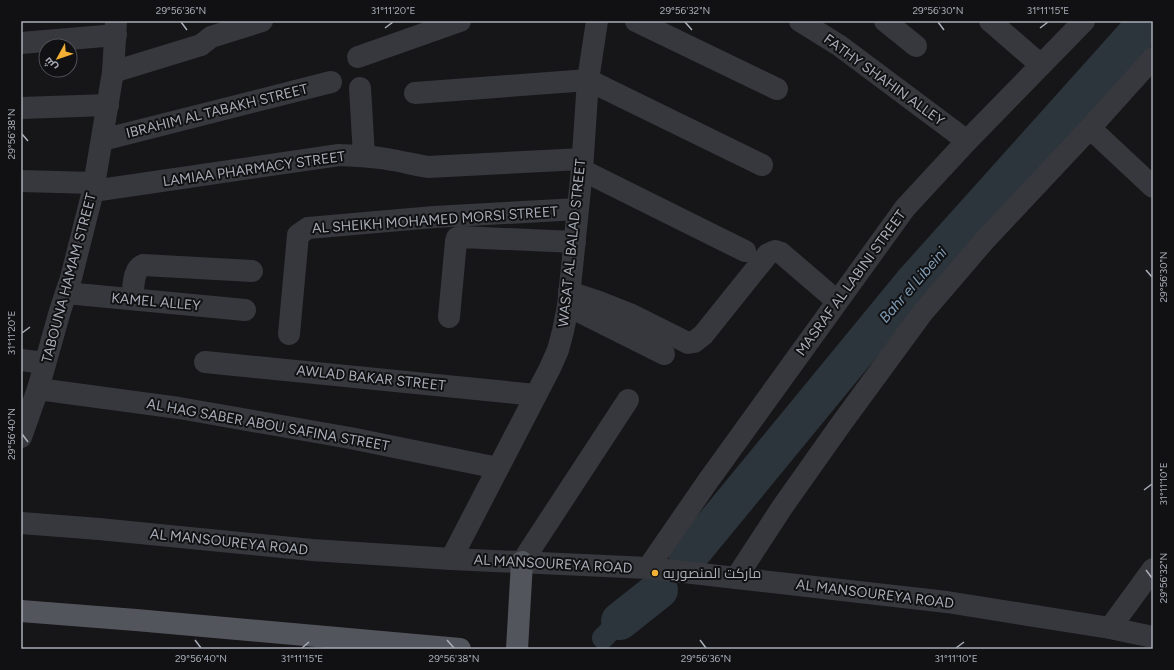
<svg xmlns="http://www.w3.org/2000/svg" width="1174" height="670" font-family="Figtree,Cairo,sans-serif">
	<rect width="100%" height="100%" fill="#161618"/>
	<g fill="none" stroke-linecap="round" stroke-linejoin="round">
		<polyline stroke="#2c353c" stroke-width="22" points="603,638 620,621"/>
		<g stroke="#2c353c" stroke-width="38">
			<polyline points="688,557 913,283 1148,21"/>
			<polyline points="620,621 659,590"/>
		</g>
		<g stroke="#37383d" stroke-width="22">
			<polyline points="636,21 777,89"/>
			<polyline points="800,21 840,46 967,141"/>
			<polyline points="885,21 916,46"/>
			<polyline points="990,21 1041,65"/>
			<polyline points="21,43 116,35"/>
			<polyline points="358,57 460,21"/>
			<polyline points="113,72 201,45 211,37 262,21"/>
			<polyline points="360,88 364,156"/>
			<polyline points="415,93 588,80 762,165"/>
			<polyline points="21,108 108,105"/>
			<polyline points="1090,128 1153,187"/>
			<polyline points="102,140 331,82"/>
			<polyline points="582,170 745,251"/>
			<polyline points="21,181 94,183"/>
			<path d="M93,191L339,155C357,156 374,156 392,160C405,162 415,165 428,167L582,159"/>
			<polyline points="569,292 599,302 632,315 688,343 694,342 703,335 768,254 775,251 781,253 837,301"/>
			<polyline points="66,293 245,310"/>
			<path d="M132,299C134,288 132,270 143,265L252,271"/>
			<polyline points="568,306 664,354"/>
			<polyline points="449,317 456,241 457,238 461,237 575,242"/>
			<polyline points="289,334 298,235 308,228 434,217 578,209"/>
			<polyline points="21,360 45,363"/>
			<polyline points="205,362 536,395"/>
			<polyline points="38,389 179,408 350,438 498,468"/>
			<polyline points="21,437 38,389 60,311 71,278 93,191 113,72 116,21"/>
			<polyline points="21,523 99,529 312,550 451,559 648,568 947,602 1110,628 1153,637"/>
			<polyline points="451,559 550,368 558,350 563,331 568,306 582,170 588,80 597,21"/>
			<polyline points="522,562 628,400"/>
			<polyline points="648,568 708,481 905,208 967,141 1084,21"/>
			<polyline points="736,578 783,506 841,424 923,312 984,241 1090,128 1153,58"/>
			<polyline points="1110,628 1153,569"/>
		</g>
		<g stroke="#53555c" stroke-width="22">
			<polyline points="21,611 136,620 460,649"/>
			<polyline points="517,649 522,562"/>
		</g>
	</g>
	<path fill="none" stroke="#a8adb8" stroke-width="1.5" d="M181,22L187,30M685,22L692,30M938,22L944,30M385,28L393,22M1040,28L1048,22M22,134L28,141M1146,270L1152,277M22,333L30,327M22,434L28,442M1144,490L1152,484M1146,570L1152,578M195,640L201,648M447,640L454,648M700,640L706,648M302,648L309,642M956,648L964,642"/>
	<circle fill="#f2b134" stroke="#111113" stroke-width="1.5" cx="655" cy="573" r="4"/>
	<g text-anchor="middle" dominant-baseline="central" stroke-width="4" stroke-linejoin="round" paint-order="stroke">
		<g font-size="14" fill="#a8adb8" stroke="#111113">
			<text transform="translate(884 80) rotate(36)">FATHY SHAHIN ALLEY</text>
			<text transform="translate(217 111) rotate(-14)">IBRAHIM AL TABAKH STREET</text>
			<text transform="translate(254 169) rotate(-8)">LAMIAA PHARMACY STREET</text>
			<text transform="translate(435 220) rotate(-4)">AL SHEIKH MOHAMED MORSI STREET</text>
			<text transform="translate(572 243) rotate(-84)">WASAT AL BALAD STREET</text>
			<text transform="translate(69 278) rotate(-75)">TABOUNA HAMAM STREET</text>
			<text transform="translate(851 283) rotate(-54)">MASRAF AL LABINI STREET</text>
			<text transform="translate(156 302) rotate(5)">KAMEL ALLEY</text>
			<text transform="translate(371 378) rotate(6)">AWLAD BAKAR STREET</text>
			<text transform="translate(268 425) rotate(10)">AL HAG SABER ABOU SAFINA STREET</text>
			<text transform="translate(229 542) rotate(6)">AL MANSOUREYA ROAD</text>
			<text transform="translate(553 564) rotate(3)">AL MANSOUREYA ROAD</text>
			<text transform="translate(875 594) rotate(7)">AL MANSOUREYA ROAD</text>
		</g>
		<g font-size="14" fill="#a8adb8" stroke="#111113" text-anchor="start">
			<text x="663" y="573">ماركت المنصوريه</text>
		</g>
		<g font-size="15" font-style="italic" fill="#7f9bb3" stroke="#111113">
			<text transform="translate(913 285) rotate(-49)">Bahr el Libeini</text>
		</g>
	</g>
	<rect width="1174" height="670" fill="none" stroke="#111113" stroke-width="44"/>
	<g transform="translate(58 58) rotate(230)"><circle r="19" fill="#111113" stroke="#4d4f55"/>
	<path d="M0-3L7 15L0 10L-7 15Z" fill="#f2b134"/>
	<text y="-6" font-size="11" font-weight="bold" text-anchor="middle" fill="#a8adb8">ش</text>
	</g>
	<rect x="22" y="22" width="1130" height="626" fill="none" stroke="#a8adb8" stroke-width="1.5"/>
	<g font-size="10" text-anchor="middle" fill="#a8adb8">
		<text x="181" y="14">29°56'36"N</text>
		<text x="393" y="14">31°11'20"E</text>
		<text x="685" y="14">29°56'32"N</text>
		<text x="938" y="14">29°56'30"N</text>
		<text x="1048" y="14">31°11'15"E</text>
		<text transform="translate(11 134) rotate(-90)" y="4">29°56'38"N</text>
		<text transform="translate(1163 277) rotate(-90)" y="4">29°56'30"N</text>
		<text transform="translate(11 333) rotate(-90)" y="4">31°11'20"E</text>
		<text transform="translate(11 434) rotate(-90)" y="4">29°56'40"N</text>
		<text transform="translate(1163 484) rotate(-90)" y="4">31°11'10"E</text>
		<text transform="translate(1163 578) rotate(-90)" y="4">29°56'32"N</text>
		<text x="201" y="662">29°56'40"N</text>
		<text x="302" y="662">31°11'15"E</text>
		<text x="454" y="662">29°56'38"N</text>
		<text x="706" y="662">29°56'36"N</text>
		<text x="956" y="662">31°11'10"E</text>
	</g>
</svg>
